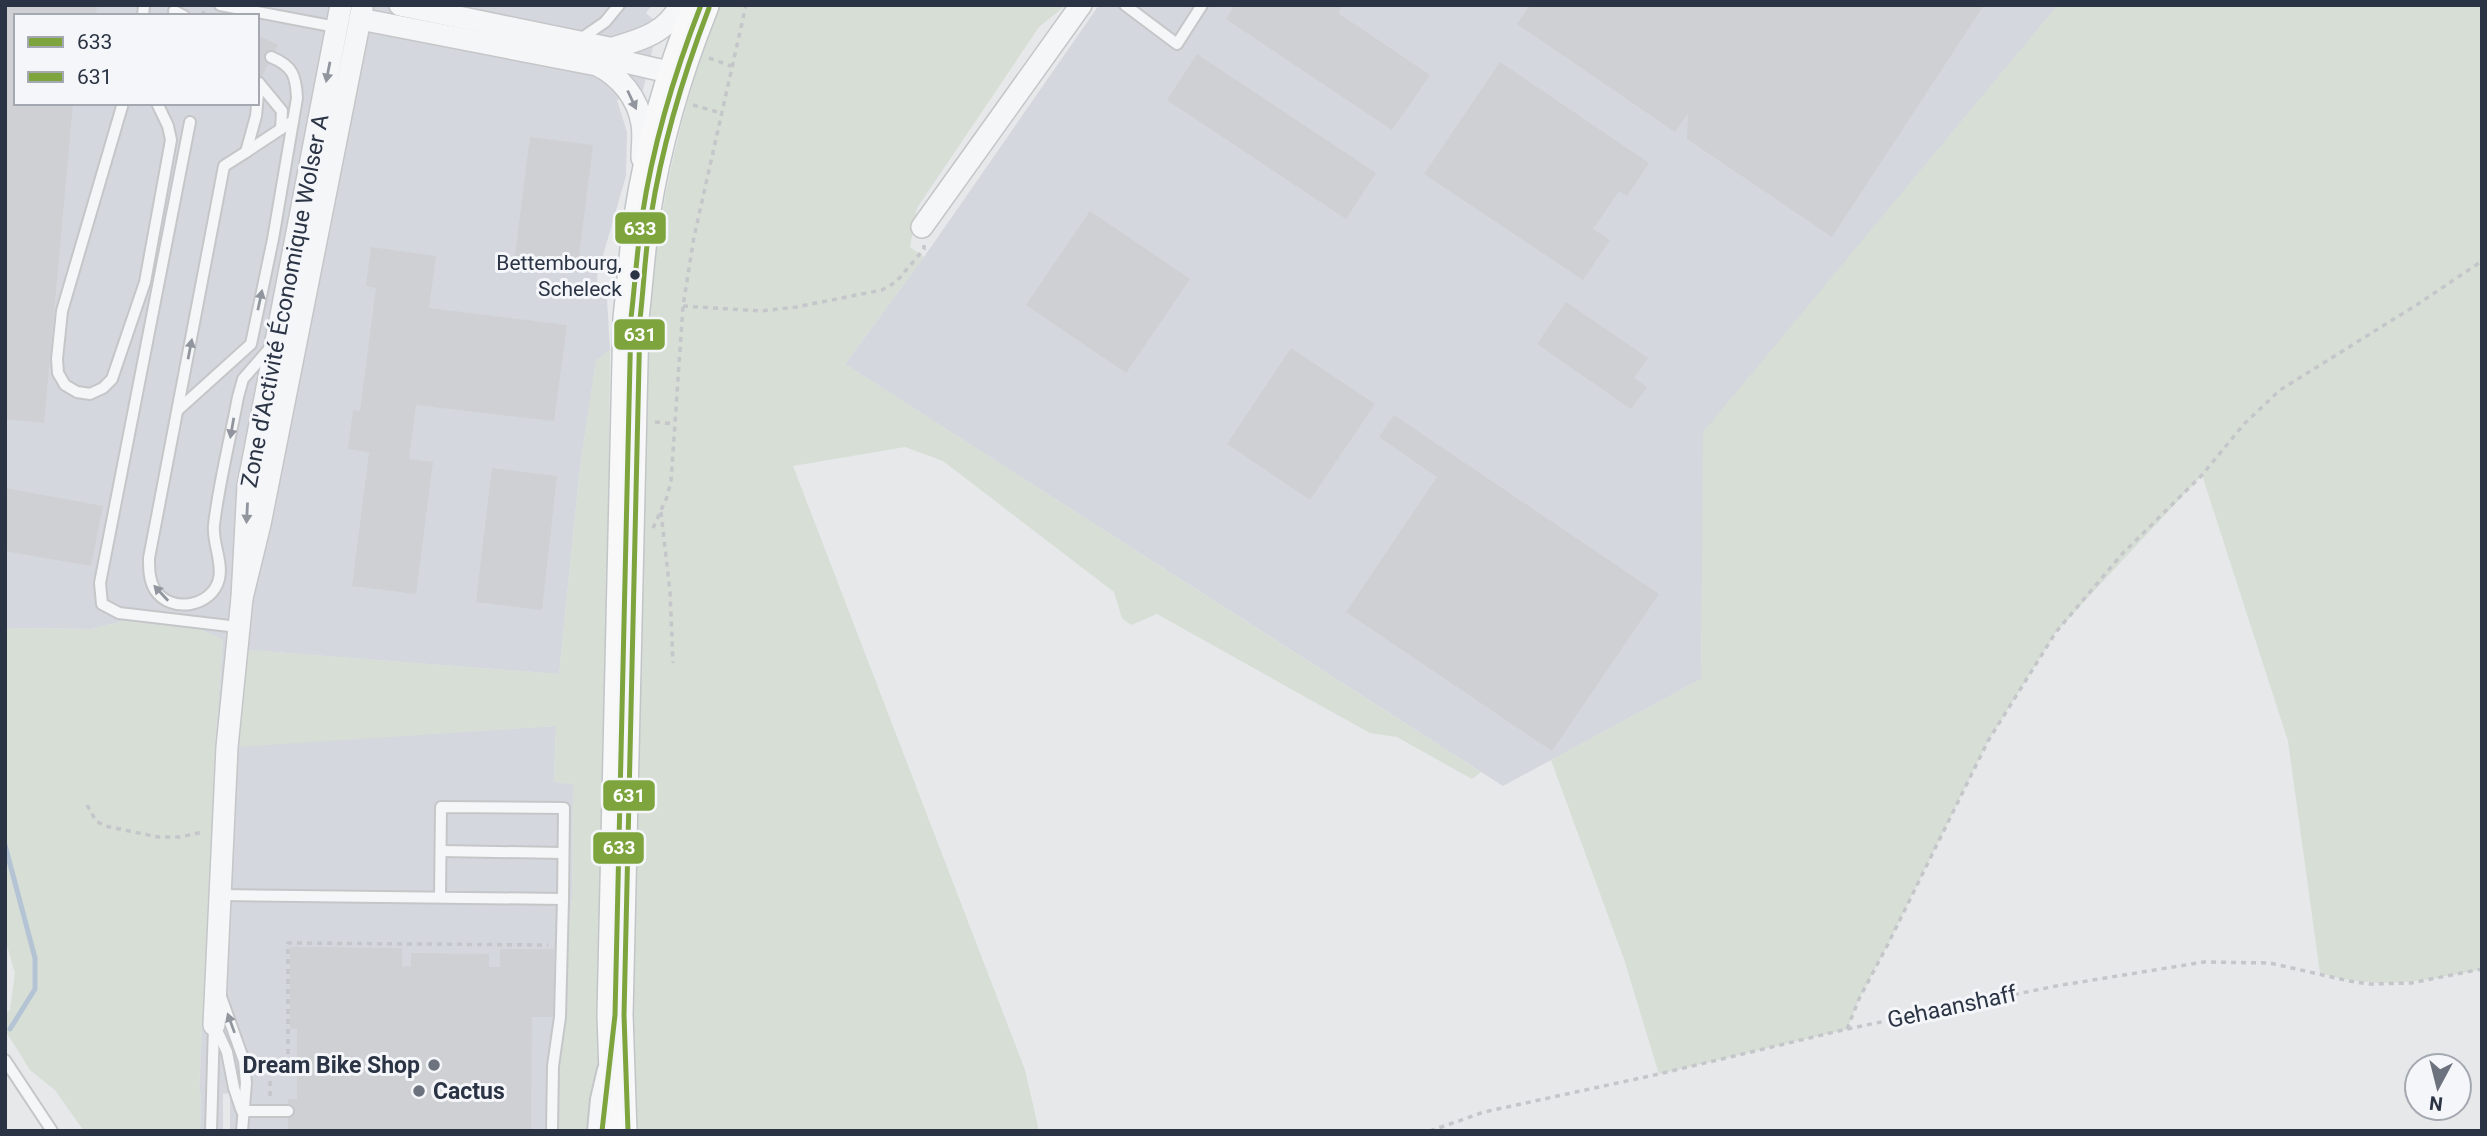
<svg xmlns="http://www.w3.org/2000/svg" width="2487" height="1136" font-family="Roboto,sans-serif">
	<rect width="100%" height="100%" fill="#e6e8ea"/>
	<g fill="#d4d7dd" fill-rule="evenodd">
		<path d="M5,5H652L646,13L656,22L650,36L653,47L643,90L617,100L627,132L626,176L597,276L598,294L607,299L610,350L596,361L580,467L559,674L247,650L238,746L556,726L554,782L573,784L572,898L567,945V1018L559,1066V1131H230V1093L223,1094V1131H200L201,1093L199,1092L215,747L223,640L202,630L124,621L92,629L5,628ZM16,16H257V103H16Z"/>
		<polygon points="1099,5 2058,5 1704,432 1701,679 1503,786 845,364 924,257"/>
	</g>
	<g fill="#d6ded6">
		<path d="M719,5H1066L1039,27L917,208L910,247L924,257L845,364L1481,772L1472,779L1397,737L1370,733L1157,614L1131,625L1122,618L1114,592L943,461L905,447L793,466L1025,1070L1039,1131H636L632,1104C634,940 637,777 640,614C641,510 640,406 650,302C660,201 683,101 719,5Z"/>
		<path d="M2058,5H2482V969C2421,981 2382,991 2320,973L2288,741L2202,475L2056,632L1988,741L1888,944L1859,999L1847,1029L1659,1074L1624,959L1551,760L1701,679L1703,432Z"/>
		<polygon points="610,350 604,1017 601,1058 590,1099 588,1131 559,1131 559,1066 567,1018 567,945 572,898 573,784 554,782 556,726 238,747 247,650 559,674 580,467 596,361"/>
		<path d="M124,621L202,630C209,635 218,635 223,640L215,747L199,1092H201L200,1131H84L55,1090L30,1070L5,1030V1014L10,1010L15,973L5,939V628L92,629Z"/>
	</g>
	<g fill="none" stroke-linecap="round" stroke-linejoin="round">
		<polyline stroke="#b4c4d5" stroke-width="5" points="5,845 35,958 35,989 10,1029"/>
	</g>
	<g fill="#ced0d3">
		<polygon points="5,5 97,5 96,16 16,16 16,103 73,103 44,423 5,419"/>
		<polygon points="1235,5 1343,5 1338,13 1430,75 1392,130 1226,19"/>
		<polygon points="1530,5 1984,5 1832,237 1687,139 1688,113 1675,132 1517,24"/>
		<polygon points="257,35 278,45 257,86"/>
		<polygon points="1197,54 1376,173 1346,219 1167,100"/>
		<polygon points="1500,62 1649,163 1627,196 1619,191 1593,229 1610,240 1583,280 1424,174"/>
		<polygon points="530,137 593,145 577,272 514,263"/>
		<polygon points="1090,211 1190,279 1126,373 1026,305"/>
		<polygon points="371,247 436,256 429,308 567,325 554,421 416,405 409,459 433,462 416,594 352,586 369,453 379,454 348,449 353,410 360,411 376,288 366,286"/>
		<polygon points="1566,302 1648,358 1634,378 1647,387 1631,409 1537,344"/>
		<polygon points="1291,348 1375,404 1310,500 1227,444"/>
		<polygon points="1394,415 1659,594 1552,751 1346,612 1437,477 1379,437"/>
		<polygon points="492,468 557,476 542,610 476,602"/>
		<polygon points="5,488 103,506 91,566 5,551"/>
		<polygon points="290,947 402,948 402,967 411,966 411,953 489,954 489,967 500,967 500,949 554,949 554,1017 532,1017 531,1131 288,1131 288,1099 297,1099 297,1029 290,1029"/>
	</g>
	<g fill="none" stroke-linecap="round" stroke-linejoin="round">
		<g stroke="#c4c6c8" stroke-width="14">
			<g id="lane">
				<polyline points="220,5 336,27"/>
				<polyline points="1125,5 1177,44 1202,5"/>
				<polyline points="174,11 184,16"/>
				<polyline points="143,16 144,5"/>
				<polyline points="579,40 605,22 619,5"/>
				<path d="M259,83L256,116L246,152L224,166L149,558C149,569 149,580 155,590C171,614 212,607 219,579C223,561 212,542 214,525C219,482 230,440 238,397L243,379L270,348"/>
				<polyline points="259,83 282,111 281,129"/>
				<polyline points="123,103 62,311 57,359 58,373 65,385 77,392 90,394 103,388 112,379 145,282 171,140 168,126 157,103"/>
				<polyline points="190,122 100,583 102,604 119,613 238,627"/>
				<polyline points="246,152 293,121"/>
				<path d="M179,409L251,344L273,239L297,98C296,76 293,66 271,57"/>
				<polyline points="441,851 563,853"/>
				<polyline points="221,895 563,899 564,808 441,807 440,897"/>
				<polyline points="220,994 244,1061 246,1083 242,1131"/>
				<polyline points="216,1028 227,1052 234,1088 241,1109"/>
				<polyline points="5,1060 52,1131"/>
				<polyline points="242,1111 288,1111"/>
				<polyline points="211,1131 214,1025"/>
				<polyline points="552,1131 553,1066 560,1017 563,899"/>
				<polyline points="593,1131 596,1099 603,1069"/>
			</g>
		</g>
		<g stroke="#c4c6c8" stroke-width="24">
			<g id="street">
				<polyline points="341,5 248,486 242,598 260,524 362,9"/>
				<polyline points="400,5 614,49"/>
				<path d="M360,19L597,65C620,76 638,98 642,124C644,135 642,147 642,158"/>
				<path d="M613,48C640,40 667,33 680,5"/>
				<polyline points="595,55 677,74"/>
				<polyline points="922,227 1081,5"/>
				<polyline points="214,1025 227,747 242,598"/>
			</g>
		</g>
		<g stroke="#c2c5c8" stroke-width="38">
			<path id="primary" d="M619,1131L615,1015L631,318C635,284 637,250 642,216C653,145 674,72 701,5"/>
		</g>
		<g stroke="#c5c6ca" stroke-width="3.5" stroke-dasharray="5 5" stroke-linecap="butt">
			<polyline points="203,16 204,5"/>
			<polyline points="709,58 731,66"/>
			<polyline points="693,105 721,113"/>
			<polyline points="683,306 761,311 796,307 882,290 896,282 924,249 924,245"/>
			<polyline points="655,422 674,424"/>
			<polyline points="661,512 670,592 673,663"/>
			<polyline points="653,528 667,497 671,481 683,306 694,237 746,5"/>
			<polyline points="87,805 96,821 105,826 158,837 180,837 203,832"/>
			<polyline points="1847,1029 1859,999 1888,944 1988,741 2056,632 2123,553 2202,475 2244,424 2280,390 2418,304 2482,261"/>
			<polyline points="270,1096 270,1065 288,1065 288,943 548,945"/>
			<polyline points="1430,1131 1484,1112 1659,1074 1847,1029 2056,986 2204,962 2270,963 2349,981 2369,984 2411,983 2482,969"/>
		</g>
		<use href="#lane" stroke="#f5f6f7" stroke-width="10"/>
		<use href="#street" stroke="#f5f6f7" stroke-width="21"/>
		<use href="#primary" stroke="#f8f8f8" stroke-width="35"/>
		<g stroke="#f4f6f9" stroke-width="10">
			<path id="bus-1" d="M602,1131L615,1015L631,318C635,284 637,250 642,217C653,144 674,74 701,5"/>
		</g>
		<g stroke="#f4f6f9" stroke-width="10">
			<path id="bus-2" d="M628,1131L624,1015L640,319C644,285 645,250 651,216C662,145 683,76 709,8"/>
		</g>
		<use href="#bus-1" stroke="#7ea43e" stroke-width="5"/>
		<use href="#bus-2" stroke="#7ea43e" stroke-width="5"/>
	</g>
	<defs><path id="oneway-solid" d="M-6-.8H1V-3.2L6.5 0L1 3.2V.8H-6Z" transform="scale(1.75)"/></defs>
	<g fill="#90959e">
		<use href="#oneway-solid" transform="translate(328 72) rotate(101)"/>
		<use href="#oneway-solid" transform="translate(632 100) rotate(65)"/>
		<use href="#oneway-solid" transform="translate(260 300) rotate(-78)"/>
		<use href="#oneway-solid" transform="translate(190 349) rotate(-79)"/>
		<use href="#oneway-solid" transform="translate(232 428) rotate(100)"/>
		<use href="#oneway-solid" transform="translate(247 513) rotate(93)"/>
		<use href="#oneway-solid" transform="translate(161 593) rotate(-133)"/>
		<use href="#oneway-solid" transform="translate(231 1023) rotate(-110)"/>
	</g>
	<circle fill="#2b3445" stroke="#f4f6f9" stroke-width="2.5" cx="635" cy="275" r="6"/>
	<g fill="#6c737f" stroke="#f4f6f9" stroke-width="2.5">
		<circle cx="434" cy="1065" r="7"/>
		<circle cx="419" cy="1091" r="7"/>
	</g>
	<g text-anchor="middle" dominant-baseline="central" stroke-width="6" stroke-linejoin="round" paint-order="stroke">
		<g font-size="21" fill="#2b3445" stroke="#f4f6f9" text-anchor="end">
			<text x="622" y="263">Bettembourg,<tspan x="622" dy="26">Scheleck</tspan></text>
		</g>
		<g font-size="23" fill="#2b3445" stroke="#f4f6f9">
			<text transform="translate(285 301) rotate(-79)">Zone d'Activité Économique Wolser A</text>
			<text transform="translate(1952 1007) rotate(-12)">Gehaanshaff</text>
		</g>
		<g font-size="23" font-weight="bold" fill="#2b3445" stroke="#f4f6f9" text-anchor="end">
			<text x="420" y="1065">Dream Bike Shop</text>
			<text x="433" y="1091" text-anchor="start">Cactus</text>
		</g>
	</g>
	<g stroke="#f4f6f9" stroke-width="2.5">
		<rect x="614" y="211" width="53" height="34" rx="7" fill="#7ea43e"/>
		<rect x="613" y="318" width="53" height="33" rx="7" fill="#7ea43e"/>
		<rect x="602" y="779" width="54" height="33" rx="7" fill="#7ea43e"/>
		<rect x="592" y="831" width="53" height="34" rx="7" fill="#7ea43e"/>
	</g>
	<g font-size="19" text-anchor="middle" font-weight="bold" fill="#fff">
		<text x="640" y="235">633</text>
		<text x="640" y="341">631</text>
		<text x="629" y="802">631</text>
		<text x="619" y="854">633</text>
	</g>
	<rect width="2487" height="1136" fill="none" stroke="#2b3445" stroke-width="14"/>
	<rect x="14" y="14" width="245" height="91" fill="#f4f6f9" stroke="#a4a8b1" stroke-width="2"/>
	<rect x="28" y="37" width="35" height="10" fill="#7ea43e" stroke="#a4a8b1" stroke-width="2"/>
	<text x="77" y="49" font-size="21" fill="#2b3445">633</text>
	<rect x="28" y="72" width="35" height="10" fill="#7ea43e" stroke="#a4a8b1" stroke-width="2"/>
	<text x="77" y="84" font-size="21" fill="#2b3445">631</text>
	<g transform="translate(2438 1087) rotate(187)"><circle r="33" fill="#f4f6f9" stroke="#a4a8b1" stroke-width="2"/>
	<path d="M0-5L12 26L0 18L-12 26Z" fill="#6c737f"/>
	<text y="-10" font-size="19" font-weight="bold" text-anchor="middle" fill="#2b3445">N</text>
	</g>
</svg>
